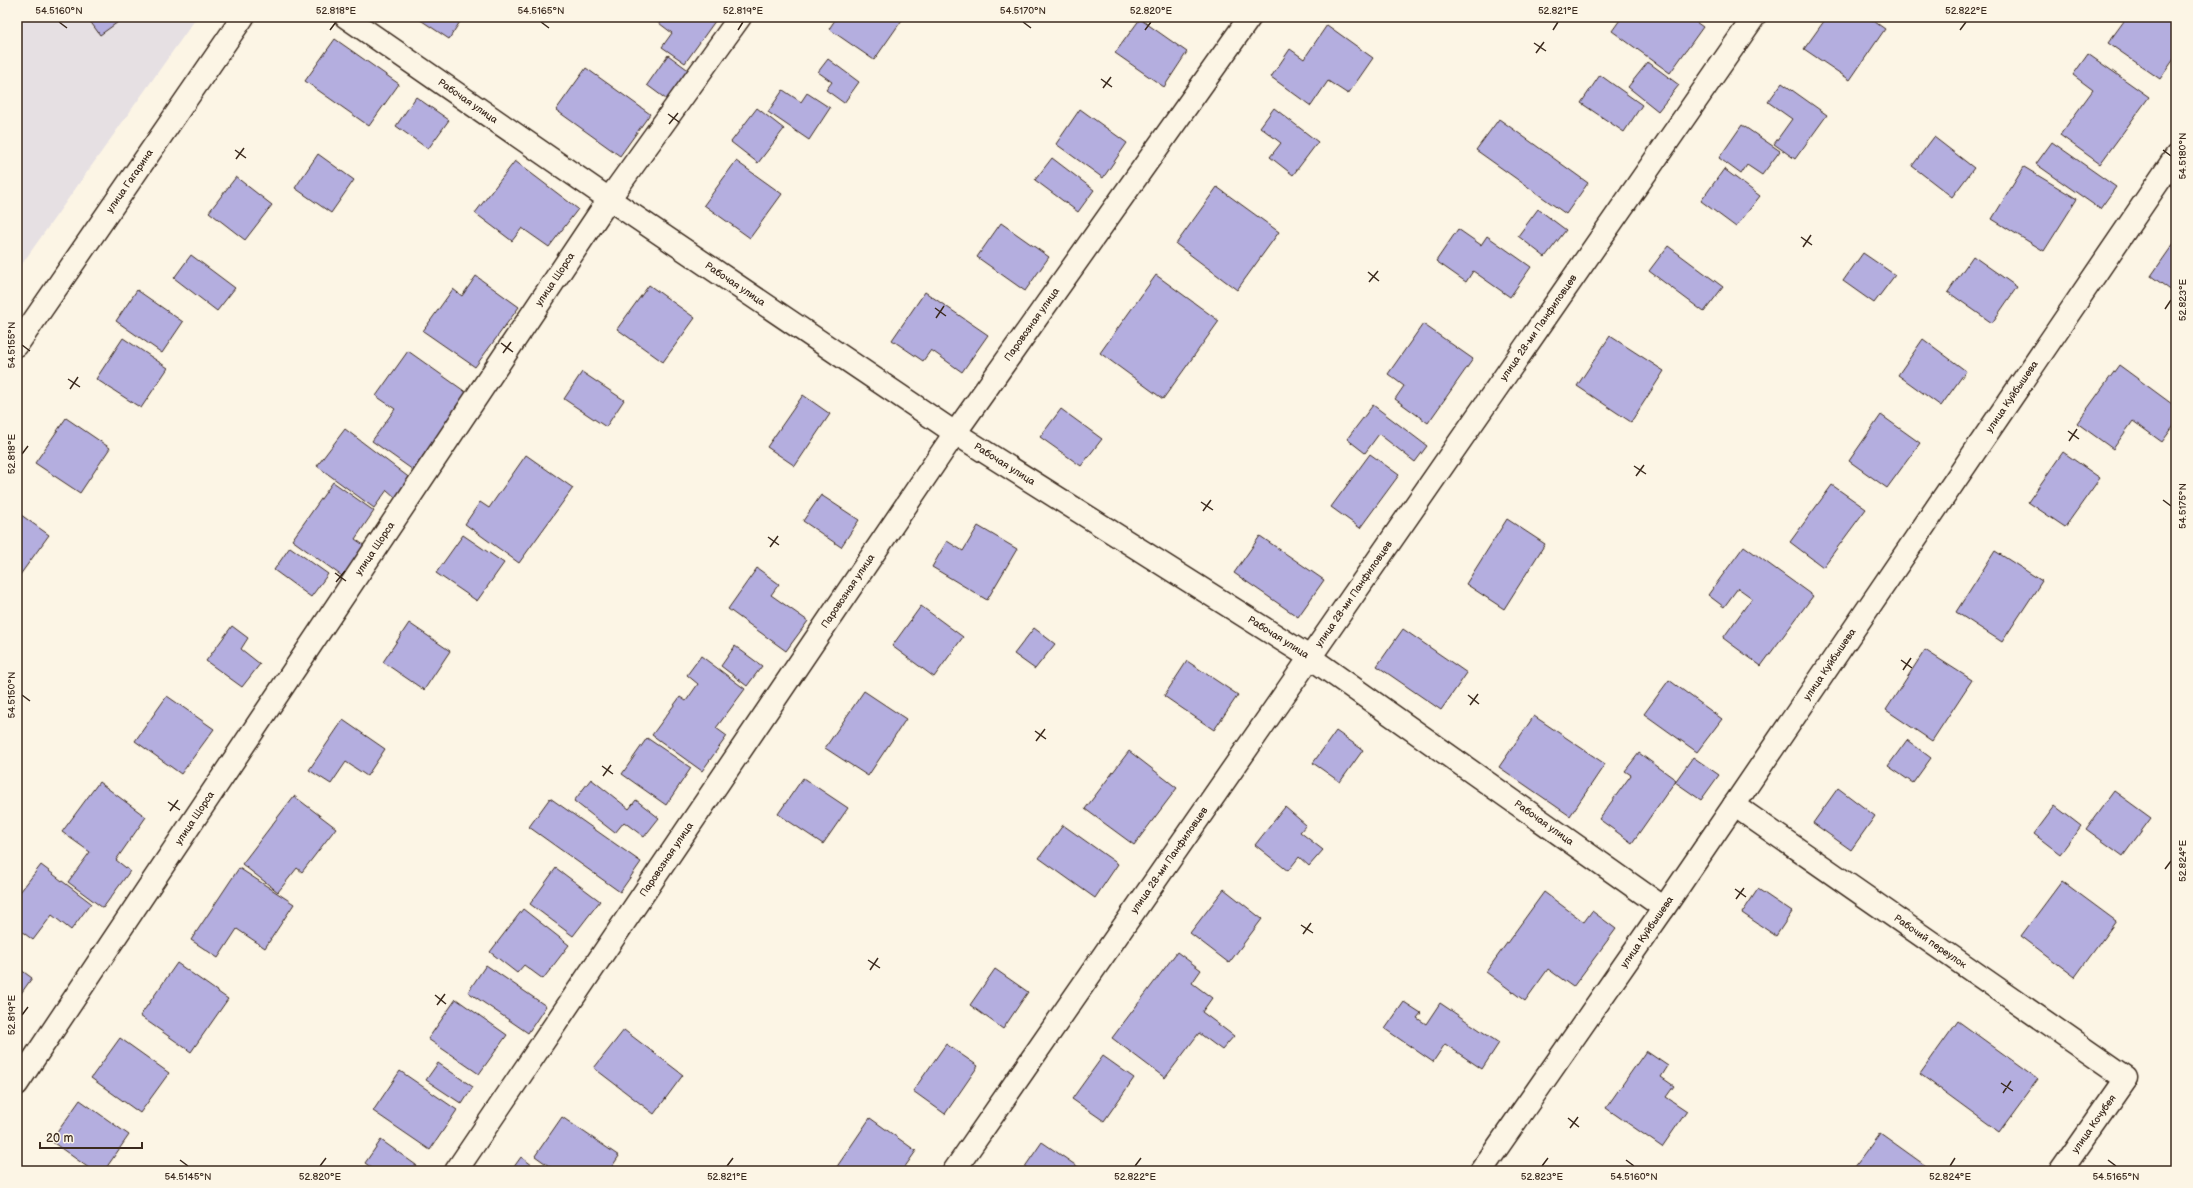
<svg xmlns="http://www.w3.org/2000/svg" width="2193" height="1188" font-family="'Balsamiq Sans',sans-serif">
	<rect width="100%" height="100%" fill="#fcf5e5"/>
	<filter id="ink" filterUnits="userSpaceOnUse"><feTurbulence type="fractalNoise" baseFrequency=".025" numOctaves="2"/><feDisplacementMap in="SourceGraphic" scale="8" xChannelSelector="R" yChannelSelector="G"/><feConvolveMatrix kernelMatrix="1 2 1 2 8 2 1 2 1" color-interpolation-filters="sRGB"/></filter>
	<g filter="url(#ink)">
		<polygon fill="#e6e0e3" points="17,17 197,17 17,271"/>
		<g fill="#b4aedf" stroke="#3b2a1e">
			<polygon points="87,17 125,17 100,35"/>
			<polygon points="416,17 463,17 449,39"/>
			<polygon points="651,17 718,17 685,63 662,47 672,33"/>
			<polygon points="837,17 904,17 874,60 829,29"/>
			<polygon points="1622,17 1689,17 1703,27 1670,73 1612,31"/>
			<polygon points="1827,17 1868,17 1885,29 1850,80 1804,49"/>
			<polygon points="2127,17 2176,17 2176,56 2160,79 2108,43"/>
			<polygon points="1140,19 1187,52 1164,87 1115,53"/>
			<polygon points="1327,25 1373,58 1348,94 1328,81 1311,106 1271,77 1290,49 1304,59"/>
			<polygon points="335,39 399,84 369,126 305,81"/>
			<polygon points="2088,54 2149,97 2100,164 2060,135 2093,90 2073,75"/>
			<polygon points="668,55 691,72 670,102 647,85"/>
			<polygon points="828,59 859,82 844,103 826,90 832,82 818,72"/>
			<polygon points="1648,62 1679,85 1658,111 1628,87"/>
			<polygon points="586,68 650,114 620,156 556,110"/>
			<polygon points="1600,75 1642,105 1624,132 1581,103"/>
			<polygon points="1782,83 1827,115 1795,159 1774,144 1792,119 1768,102"/>
			<polygon points="783,90 801,102 807,93 830,108 809,140 768,112"/>
			<polygon points="416,97 449,120 428,149 396,126"/>
			<polygon points="757,108 784,129 758,163 731,142"/>
			<polygon points="1274,108 1318,142 1293,175 1270,157 1281,143 1260,127"/>
			<polygon points="1080,109 1127,143 1103,178 1056,144"/>
			<polygon points="1499,119 1588,183 1566,214 1476,150"/>
			<polygon points="1742,125 1780,151 1762,175 1747,165 1741,174 1719,158"/>
			<polygon points="1934,137 1974,168 1952,197 1912,166"/>
			<polygon points="2052,142 2116,187 2100,209 2036,164"/>
			<polygon points="318,154 354,180 331,213 295,188"/>
			<polygon points="1052,158 1094,190 1078,212 1035,180"/>
			<polygon points="515,161 578,209 549,247 522,228 512,241 475,213"/>
			<polygon points="736,161 782,194 750,238 704,205"/>
			<polygon points="2024,167 2077,199 2044,251 1992,219"/>
			<polygon points="1724,169 1760,196 1736,227 1701,201"/>
			<polygon points="236,177 272,205 245,240 209,212"/>
			<polygon points="1217,187 1279,232 1237,290 1176,244"/>
			<polygon points="1538,209 1566,230 1545,257 1518,236"/>
			<polygon points="1001,223 1049,257 1025,291 977,257"/>
			<polygon points="1458,229 1481,245 1487,236 1531,267 1510,297 1473,271 1466,282 1436,261"/>
			<polygon points="2174,243 2176,244 2176,294 2151,276"/>
			<polygon points="1668,246 1723,287 1704,312 1649,271"/>
			<polygon points="1863,253 1895,275 1874,303 1843,281"/>
			<polygon points="191,255 235,288 217,311 174,278"/>
			<polygon points="1973,256 2017,287 1992,323 1948,292"/>
			<polygon points="1156,275 1219,321 1163,399 1100,353"/>
			<polygon points="476,276 519,307 475,367 423,331 453,289 462,296"/>
			<polygon points="649,285 695,318 663,362 617,329"/>
			<polygon points="137,290 183,322 162,353 116,321"/>
			<polygon points="925,292 988,335 962,372 931,350 923,361 892,340"/>
			<polygon points="1423,324 1473,359 1428,423 1395,399 1404,386 1388,374"/>
			<polygon points="1610,336 1664,371 1631,422 1577,386"/>
			<polygon points="123,338 168,368 141,408 96,379"/>
			<polygon points="1923,339 1966,371 1941,406 1898,375"/>
			<polygon points="408,351 467,393 413,470 372,441 395,409 376,396"/>
			<polygon points="2119,365 2176,407 2176,423 2162,442 2133,421 2113,449 2077,423"/>
			<polygon points="582,372 624,400 606,427 564,399"/>
			<polygon points="803,395 830,414 795,466 767,447"/>
			<polygon points="1373,405 1427,446 1415,462 1379,434 1365,453 1347,439"/>
			<polygon points="1061,409 1102,439 1081,466 1040,437"/>
			<polygon points="1881,415 1920,443 1887,488 1849,461"/>
			<polygon points="66,418 110,448 80,493 35,463"/>
			<polygon points="345,429 411,479 396,498 387,490 374,508 317,466"/>
			<polygon points="2063,452 2100,478 2065,527 2028,502"/>
			<polygon points="1370,454 1399,475 1360,528 1331,507"/>
			<polygon points="526,455 573,488 519,563 465,524 480,502 489,508"/>
			<polygon points="333,482 374,511 355,539 368,548 346,579 292,540"/>
			<polygon points="1832,485 1866,509 1823,567 1790,542"/>
			<polygon points="821,495 859,520 841,547 803,521"/>
			<polygon points="17,512 49,535 17,579"/>
			<polygon points="1507,519 1545,544 1504,609 1466,584"/>
			<polygon points="978,526 1017,549 987,600 932,567 947,541 963,551"/>
			<polygon points="463,535 504,563 477,601 436,573"/>
			<polygon points="1260,536 1324,580 1298,617 1234,573"/>
			<polygon points="1744,546 1813,596 1761,666 1723,638 1752,598 1738,588 1724,607 1708,595"/>
			<polygon points="290,547 328,574 311,597 274,570"/>
			<polygon points="1995,551 2042,581 2002,642 1956,612"/>
			<polygon points="757,568 779,584 771,595 808,621 786,651 728,609"/>
			<polygon points="921,606 963,637 934,677 892,646"/>
			<polygon points="409,623 450,651 424,690 383,662"/>
			<polygon points="232,626 248,638 241,649 260,664 242,687 206,661"/>
			<polygon points="1034,628 1055,644 1035,669 1014,654"/>
			<polygon points="1403,629 1467,673 1441,710 1377,666"/>
			<polygon points="735,646 762,666 747,686 721,666"/>
			<polygon points="1925,650 1972,680 1932,741 1886,710"/>
			<polygon points="701,656 745,689 716,728 727,736 702,771 652,735 680,697 686,701 698,684 687,675"/>
			<polygon points="1187,661 1238,695 1214,730 1164,696"/>
			<polygon points="1669,680 1722,719 1697,752 1644,714"/>
			<polygon points="864,691 906,719 868,776 825,748"/>
			<polygon points="167,696 214,729 181,774 135,741"/>
			<polygon points="1534,716 1605,764 1570,816 1499,767"/>
			<polygon points="343,720 385,749 367,776 346,762 331,784 309,770"/>
			<polygon points="1336,731 1363,750 1340,782 1313,763"/>
			<polygon points="647,738 691,768 666,805 622,774"/>
			<polygon points="1907,740 1931,758 1913,783 1888,766"/>
			<polygon points="1129,751 1177,788 1134,845 1085,809"/>
			<polygon points="1639,753 1676,780 1632,843 1599,819 1631,775 1625,771"/>
			<polygon points="1693,757 1719,775 1701,800 1675,782"/>
			<polygon points="803,778 848,808 823,844 778,814"/>
			<polygon points="591,779 629,809 636,800 659,818 644,837 624,822 615,833 574,801"/>
			<polygon points="99,782 146,817 116,860 130,871 103,908 68,882 90,852 62,832"/>
			<polygon points="1838,788 1875,816 1851,850 1813,823"/>
			<polygon points="2114,791 2151,818 2123,856 2086,829"/>
			<polygon points="294,796 336,828 302,872 297,868 278,892 242,864"/>
			<polygon points="550,798 641,862 620,892 529,827"/>
			<polygon points="2055,806 2081,826 2060,854 2034,834"/>
			<polygon points="1285,807 1306,825 1300,832 1323,850 1309,866 1299,857 1288,871 1255,845"/>
			<polygon points="1063,825 1118,864 1095,898 1039,858"/>
			<polygon points="41,865 91,903 71,930 52,915 33,940 17,928 17,896"/>
			<polygon points="239,868 294,904 265,948 237,929 218,958 191,940"/>
			<polygon points="556,868 600,901 573,936 530,904"/>
			<polygon points="2062,881 2116,921 2075,977 2021,936"/>
			<polygon points="1224,889 1262,919 1229,963 1190,933"/>
			<polygon points="1758,889 1792,912 1776,936 1742,913"/>
			<polygon points="1544,892 1584,922 1592,911 1616,929 1573,987 1548,969 1525,1001 1486,972"/>
			<polygon points="523,909 569,945 543,979 524,965 517,973 490,952"/>
			<polygon points="1177,952 1201,970 1192,983 1212,998 1202,1012 1234,1036 1222,1050 1199,1033 1165,1078 1112,1038"/>
			<polygon points="177,963 228,999 191,1052 140,1016"/>
			<polygon points="486,965 546,1006 528,1033 468,992"/>
			<polygon points="17,967 32,978 17,999"/>
			<polygon points="995,969 1028,992 1003,1029 970,1005"/>
			<polygon points="456,999 507,1035 479,1074 428,1039"/>
			<polygon points="1404,1002 1421,1013 1417,1018 1426,1024 1440,1003 1499,1043 1482,1069 1445,1044 1433,1062 1385,1029"/>
			<polygon points="1958,1021 2038,1079 1999,1132 1920,1074"/>
			<polygon points="624,1030 683,1075 654,1114 594,1068"/>
			<polygon points="120,1038 169,1073 140,1113 91,1078"/>
			<polygon points="946,1044 978,1066 945,1114 913,1091"/>
			<polygon points="1646,1051 1668,1066 1661,1077 1674,1086 1666,1097 1687,1111 1662,1147 1606,1108"/>
			<polygon points="1103,1056 1134,1078 1104,1121 1072,1099"/>
			<polygon points="438,1063 473,1087 462,1104 426,1080"/>
			<polygon points="400,1071 457,1110 430,1150 373,1111"/>
			<polygon points="80,1100 129,1135 104,1171 93,1171 51,1141"/>
			<polygon points="562,1117 619,1156 609,1171 556,1171 535,1156"/>
			<polygon points="870,1118 916,1151 902,1171 834,1171"/>
			<polygon points="1880,1133 1933,1171 1852,1171"/>
			<polygon points="381,1140 416,1165 412,1171 376,1171 365,1163"/>
			<polygon points="1042,1142 1084,1171 1022,1171"/>
			<polygon points="521,1157 540,1171 511,1171"/>
		</g>
		<g fill="none" stroke-linecap="round" stroke-linejoin="round">
			<g stroke="#3b2a1e" stroke-width="25">
				<g id="street">
					<path id="s1" d="M346,17L609,199L955,433L1311,658L1664,908"/>
					<path id="s2" d="M17,345L243,17"/>
					<path id="s3" d="M1734,805L2126,1078L2061,1171"/>
					<path id="s4" d="M17,1084L609,199L740,17"/>
					<path id="s5" d="M456,1171L955,433L1250,17"/>
					<path id="s6" d="M954,1171L1754,17"/>
					<path id="s7" d="M1481,1171L1664,908L2176,156"/>
				</g>
			</g>
			<use href="#street" stroke="#fcf5e5" stroke-width="22"/>
		</g>
	</g>
	<path fill="none" stroke="#3b2a1e" stroke-width="1.5" d="M59,22L67,28M541,22L549,28M1023,22L1031,28M330,30L336,22M738,30L743,22M1145,30L1151,22M1553,30L1558,22M1960,30L1966,22M1534,43L1546,51M1536,53L1544,42M1101,79L1112,87M1103,88L1111,77M668,114L679,122M669,124L678,113M235,150L246,158M2163,150L2171,156M236,159L244,148M1801,237L1812,245M1803,247L1811,235M1368,272L1379,281M1369,282L1378,271M935,308L946,316M2165,309L2171,300M936,318L944,306M501,343L513,352M22,345L30,351M503,353L511,342M68,379L80,387M70,389L78,377M2068,431L2079,439M2069,441L2077,429M22,454L28,446M1634,466L1646,474M1636,476L1644,465M2163,500L2171,506M1201,502L1213,510M1203,511L1211,500M768,537L779,545M770,547L778,536M335,573L346,581M336,582L345,571M1901,660L1912,668M1903,670L1911,658M22,695L30,701M1468,695L1479,704M1470,705L1478,694M1035,731L1046,739M1036,741L1045,729M602,766L613,774M603,776L611,765M168,802L180,810M170,811L178,800M2165,869L2171,861M1735,889L1746,897M1736,899L1744,888M1301,925L1313,933M1303,934L1311,923M868,960L880,968M870,970L878,958M435,995L446,1004M437,1005L445,994M22,1015L28,1007M2001,1083L2013,1091M2003,1093L2011,1081M1568,1118L1579,1127M1570,1128L1578,1117M180,1160L188,1166M1626,1160L1634,1166M2108,1160L2116,1166M320,1166L326,1158M727,1166L733,1158M1135,1166L1141,1158M1542,1166L1548,1158M1950,1166L1955,1158"/>
	<g text-anchor="middle" dominant-baseline="central" stroke-width="3.5" stroke-linejoin="round" paint-order="stroke">
		<g font-size="10" fill="#3b2a1e" stroke="#fcf5e5">
			<text stroke="none"><textPath href="#s1" startOffset="148">Рабочая улица</textPath></text>
			<text stroke="none"><textPath href="#s2" startOffset="199">улица Гагарина</textPath></text>
			<text stroke="none"><textPath href="#s4" startOffset="968">улица Щорса</textPath></text>
			<text stroke="none"><textPath href="#s1" startOffset="472">Рабочая улица</textPath></text>
			<text stroke="none"><textPath href="#s5" startOffset="1024">Паровозная улица</textPath></text>
			<text stroke="none"><textPath href="#s6" startOffset="1026">улица 28-ми Панфиловцев</textPath></text>
			<text stroke="none"><textPath href="#s7" startOffset="939">улица Куйбышева</textPath></text>
			<text stroke="none"><textPath href="#s1" startOffset="796">Рабочая улица</textPath></text>
			<text stroke="none"><textPath href="#s4" startOffset="644">улица Щорса</textPath></text>
			<text stroke="none"><textPath href="#s5" startOffset="700">Паровозная улица</textPath></text>
			<text stroke="none"><textPath href="#s6" startOffset="702">улица 28-ми Панфиловцев</textPath></text>
			<text stroke="none"><textPath href="#s1" startOffset="1120">Рабочая улица</textPath></text>
			<text stroke="none"><textPath href="#s7" startOffset="615">улица Куйбышева</textPath></text>
			<text stroke="none"><textPath href="#s4" startOffset="320">улица Щорса</textPath></text>
			<text stroke="none"><textPath href="#s1" startOffset="1444">Рабочая улица</textPath></text>
			<text stroke="none"><textPath href="#s5" startOffset="376">Паровозная улица</textPath></text>
			<text stroke="none"><textPath href="#s6" startOffset="378">улица 28-ми Панфиловцев</textPath></text>
			<text stroke="none"><textPath href="#s7" startOffset="291">улица Куйбышева</textPath></text>
			<text stroke="none"><textPath href="#s3" startOffset="239">Рабочий переулок</textPath></text>
			<text transform="translate(2094 1124) rotate(-55)">улица Кочубея</text>
		</g>
	</g>
	<rect width="2193" height="1188" fill="none" stroke="#fcf5e5" stroke-width="44"/>
	<path d="M40 1142v6h102v-6" fill="none" stroke="#3b2a1e" stroke-width="2"/>
	<text x="46" y="1142" font-size="12" fill="#3b2a1e" stroke="#fcf5e5" stroke-width="3" paint-order="stroke">20 m</text>
	<rect x="22" y="22" width="2149" height="1144" fill="none" stroke="#3b2a1e" stroke-width="1.5"/>
	<g font-size="10" text-anchor="middle" fill="#3b2a1e">
		<text x="59" y="14">54.5160°N</text>
		<text x="336" y="14">52.818°E</text>
		<text x="541" y="14">54.5165°N</text>
		<text x="743" y="14">52.819°E</text>
		<text x="1023" y="14">54.5170°N</text>
		<text x="1151" y="14">52.820°E</text>
		<text x="1558" y="14">52.821°E</text>
		<text x="1966" y="14">52.822°E</text>
		<text transform="translate(2182 156) rotate(-90)" y="4">54.5180°N</text>
		<text transform="translate(2182 300) rotate(-90)" y="4">52.823°E</text>
		<text transform="translate(11 345) rotate(-90)" y="4">54.5155°N</text>
		<text transform="translate(11 454) rotate(-90)" y="4">52.818°E</text>
		<text transform="translate(2182 506) rotate(-90)" y="4">54.5175°N</text>
		<text transform="translate(11 695) rotate(-90)" y="4">54.5150°N</text>
		<text transform="translate(2182 861) rotate(-90)" y="4">52.824°E</text>
		<text transform="translate(11 1015) rotate(-90)" y="4">52.819°E</text>
		<text x="188" y="1180">54.5145°N</text>
		<text x="320" y="1180">52.820°E</text>
		<text x="727" y="1180">52.821°E</text>
		<text x="1135" y="1180">52.822°E</text>
		<text x="1542" y="1180">52.823°E</text>
		<text x="1634" y="1180">54.5160°N</text>
		<text x="1950" y="1180">52.824°E</text>
		<text x="2116" y="1180">54.5165°N</text>
	</g>
</svg>
